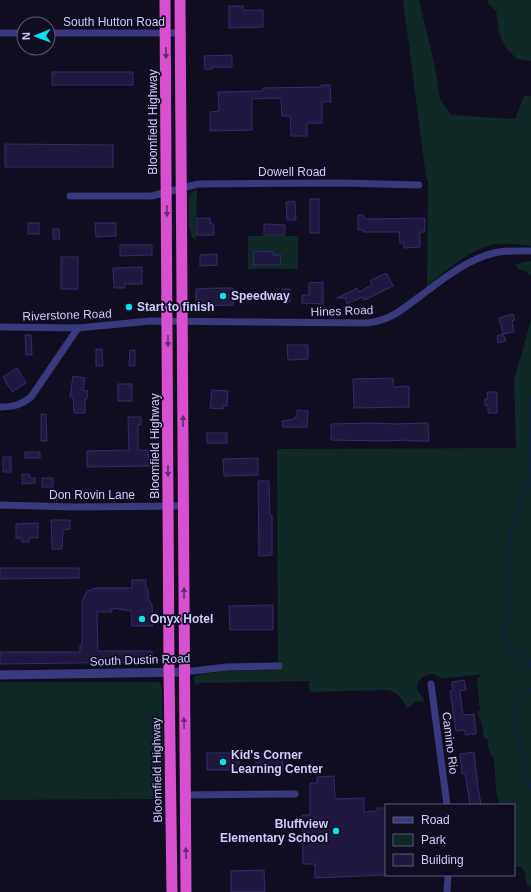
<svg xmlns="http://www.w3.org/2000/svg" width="531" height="892" font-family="Arial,sans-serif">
	<rect width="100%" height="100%" fill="#0f0d1f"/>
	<g fill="#102826">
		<path d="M403,0H419L435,67L440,99L451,115L515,119L524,96H531V246C520,245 508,243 496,244C472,248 445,271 427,286L428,179L426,177Z"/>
		<polygon points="489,0 531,0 531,61 517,59 505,47 499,32 496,11 487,2"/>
		<polygon points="197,189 196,236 196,240 192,237 189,226 189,197 192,192"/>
		<rect x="248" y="236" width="50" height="33"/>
		<polygon points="531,261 531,275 525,271 518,270 516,264"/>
		<path d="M531,320V889L526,883L525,872L521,867H514V805H499L496,790L494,759L489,751L487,738H484L482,725L477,711H480L477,680L481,674L442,679L434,674C424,674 413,682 419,693C421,696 424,698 425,701L415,702L407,709C403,699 399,693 388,690L310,692L309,681L201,683L196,686L193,678L196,675L224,671L280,670L278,662L277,449L516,448L514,380Z"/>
		<polygon points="0,682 158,682 162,686 162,690 163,767 161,799 0,800"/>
	</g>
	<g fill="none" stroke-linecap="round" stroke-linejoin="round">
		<g stroke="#0d2442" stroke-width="2">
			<polyline points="531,398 529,486 511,530 508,547 509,590 504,643 509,651 522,656 530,661 531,667"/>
			<path d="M531,689L529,693L516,703C511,730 524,762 531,788"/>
		</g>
	</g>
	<g fill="#1f193f" stroke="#352c6b">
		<polygon points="229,6 243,6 243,10 263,10 263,27 229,28"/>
		<polygon points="232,55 232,67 212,67 212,69 205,69 204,56"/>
		<rect x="52" y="72" width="81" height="13"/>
		<polygon points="321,85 330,85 331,102 322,102 322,123 307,123 307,136 291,136 290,116 282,116 281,99 276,98 252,99 252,130 210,131 210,112 219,111 218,92 263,91 263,88 321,87"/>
		<polygon points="5,144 113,145 113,167 5,167"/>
		<rect x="310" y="199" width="9" height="34"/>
		<polygon points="295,201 296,220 287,220 286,202"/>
		<polygon points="358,215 363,215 365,219 425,218 425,232 420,232 420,247 404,248 403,243 400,243 399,232 363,232 363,230 358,230"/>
		<polygon points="197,218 210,218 211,224 214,224 214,235 197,235"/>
		<rect x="28" y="223" width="11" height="11"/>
		<polygon points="95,223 116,223 116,236 96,237"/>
		<polygon points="264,224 285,225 285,235 264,235"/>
		<polygon points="53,229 59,229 60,239 53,239"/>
		<polygon points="120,245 152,245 152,255 120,256"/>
		<polygon points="254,251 273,252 273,255 281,255 280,265 253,265"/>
		<polygon points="217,254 217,265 200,266 200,255"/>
		<rect x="61" y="257" width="17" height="32"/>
		<polygon points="142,267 142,284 125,284 125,288 114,288 113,268"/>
		<polygon points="384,274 387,274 393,286 367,299 364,300 362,297 347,304 345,299 347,298 337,298 357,288 359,292 372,285 370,281"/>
		<polygon points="323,282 323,304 302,303 302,295 309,295 309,283"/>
		<polygon points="219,288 233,288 233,305 196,306 196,289"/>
		<polygon points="282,289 290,289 290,302 283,303"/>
		<polygon points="513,314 515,320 512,321 514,332 503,334 506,341 498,343 497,336 503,334 499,318"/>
		<polygon points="25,335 31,335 32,355 26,355"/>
		<polygon points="287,345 308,345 308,359 288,360"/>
		<polygon points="96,349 102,349 103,366 96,366"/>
		<polygon points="130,350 135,350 135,366 129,366"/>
		<polygon points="17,368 26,383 12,392 3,377"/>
		<polygon points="73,376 85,378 83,390 88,391 87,399 85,399 85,413 74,413 73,397 70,397"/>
		<polygon points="393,378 394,387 409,386 409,407 354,408 353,379"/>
		<rect x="118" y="384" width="14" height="17"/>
		<polygon points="212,390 228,391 227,406 223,406 223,409 210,408"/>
		<polygon points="487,392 497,392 497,413 488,413 488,406 485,406 485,399 488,399"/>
		<polygon points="297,410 308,411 307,427 283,427 282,421 295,419 295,417 297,417"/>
		<polygon points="41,414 46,414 47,441 41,441"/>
		<polygon points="128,417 141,417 141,425 138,425 138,450 148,450 149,466 87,467 87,451 129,450"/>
		<polygon points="372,423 395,424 428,423 429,441 409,441 409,440 385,441 331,440 331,424"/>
		<rect x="207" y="433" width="20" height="10"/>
		<rect x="25" y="452" width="15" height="6"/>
		<rect x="3" y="457" width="8" height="15"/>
		<polygon points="258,458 258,475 224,476 223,459"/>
		<polygon points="22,474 30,474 30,478 35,478 35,483 22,484"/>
		<rect x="42" y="478" width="11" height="9"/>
		<polygon points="258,481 269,481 270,515 272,515 272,555 259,556"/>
		<polygon points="51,520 70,520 70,529 63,530 62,549 52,549"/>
		<polygon points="38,523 38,538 29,538 29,542 22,542 22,538 16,538 16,524"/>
		<polygon points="0,568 79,568 79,578 0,579"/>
		<polygon points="132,580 146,580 146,589 148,589 148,598 152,605 153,626 132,626 131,611 112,608 112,612 97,612 98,651 152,651 153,662 0,664 0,652 80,652 80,645 82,645 82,602 85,594 88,591 96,588 132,588"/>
		<polygon points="273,605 273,630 230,630 229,606"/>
		<polygon points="464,680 466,690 460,691 463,715 474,714 476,734 465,735 465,730 456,731 450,691 453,691 452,682"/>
		<polygon points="474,752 478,787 481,805 470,805 465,774 462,774 460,754"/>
		<rect x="207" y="753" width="32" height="17"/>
		<polygon points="256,753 282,753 283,770 256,770"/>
		<polygon points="334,776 335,799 364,798 364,812 377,811 377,808 386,808 386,875 315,878 315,864 303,864 302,815 310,815 310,783 317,783 317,777"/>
		<polygon points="264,870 265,892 231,892 231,871"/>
	</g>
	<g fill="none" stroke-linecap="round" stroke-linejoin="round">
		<g stroke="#39397d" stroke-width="7">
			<polyline points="0,33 24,33"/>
			<polyline points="48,33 180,33"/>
			<polyline points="70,196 152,196 198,184 342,183 419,185"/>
			<path d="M0,327L78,328L150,321L367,323C392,320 404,308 423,294C444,278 468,259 494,253C506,250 519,251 531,251"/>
			<path d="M0,407C13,407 21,405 31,397L78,328"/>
			<polyline points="0,505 75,507 183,506"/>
			<polyline points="184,672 227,667 279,666"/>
			<polyline points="431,684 447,805"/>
			<polyline points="185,795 295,794"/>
			<polyline points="447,892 448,875"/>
		</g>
		<polyline stroke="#39397d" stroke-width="9" points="0,675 184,672"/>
		<g stroke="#d84fd1" stroke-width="11">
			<polyline points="165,0 169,672 172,892"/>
			<polyline points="180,0 186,892"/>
		</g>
	</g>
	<defs><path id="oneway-solid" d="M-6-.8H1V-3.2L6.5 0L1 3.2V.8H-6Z"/></defs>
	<g fill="#692b6f">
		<use href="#oneway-solid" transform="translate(166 53) rotate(90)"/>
		<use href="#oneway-solid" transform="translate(167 211) rotate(90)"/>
		<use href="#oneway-solid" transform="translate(168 341) rotate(90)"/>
		<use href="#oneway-solid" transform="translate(183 421) rotate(-90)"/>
		<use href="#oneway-solid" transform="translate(168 471) rotate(90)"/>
		<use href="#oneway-solid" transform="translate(184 593) rotate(-90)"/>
		<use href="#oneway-solid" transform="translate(184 723) rotate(-91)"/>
		<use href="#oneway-solid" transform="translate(186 853) rotate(-91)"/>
	</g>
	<g fill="#05e4f0" stroke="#0f0d1f" stroke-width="1.5">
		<circle cx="223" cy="296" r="4"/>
		<circle cx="129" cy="307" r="4"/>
		<circle cx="142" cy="619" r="4"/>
		<circle cx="223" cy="762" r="4"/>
		<circle cx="336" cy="831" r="4"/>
	</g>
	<g text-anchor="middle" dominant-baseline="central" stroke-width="3.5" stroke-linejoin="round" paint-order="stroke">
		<g font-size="12" fill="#cfcbfe" stroke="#0f0d1f">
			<text x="114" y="22">South Hutton Road</text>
			<text transform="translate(153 122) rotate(-90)">Bloomfield Highway</text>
			<text x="292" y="172">Dowell Road</text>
			<text transform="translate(342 311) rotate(-2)">Hines Road</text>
			<text transform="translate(67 315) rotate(-2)">Riverstone Road</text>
			<text transform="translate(155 446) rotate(-90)">Bloomfield Highway</text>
			<text x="92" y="495">Don Rovin Lane</text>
			<text transform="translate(140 660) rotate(-2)">South Dustin Road</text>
			<text transform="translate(450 743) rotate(83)">Camino Rio</text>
			<text transform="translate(157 770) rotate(-91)">Bloomfield Highway</text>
		</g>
		<g font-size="12" font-weight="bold" fill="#cfcbfe" stroke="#0f0d1f" text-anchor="start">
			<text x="231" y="296">Speedway</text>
			<text x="137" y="307">Start to finish</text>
			<text x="150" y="619">Onyx Hotel</text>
			<text x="231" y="755">Kid's Corner<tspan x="231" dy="14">Learning Center</tspan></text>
			<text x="328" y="824" text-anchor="end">Bluffview<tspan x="328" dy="14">Elementary School</tspan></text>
		</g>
	</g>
	<rect x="385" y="804" width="130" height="72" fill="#0f0d1f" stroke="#5c5978"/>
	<rect x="393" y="817" width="20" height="6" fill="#39397d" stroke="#5c5978"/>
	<text x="421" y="824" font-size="12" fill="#cfcbfe">Road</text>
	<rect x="393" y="834" width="20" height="12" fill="#102826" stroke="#5c5978"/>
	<text x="421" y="844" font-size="12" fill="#cfcbfe">Park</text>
	<rect x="393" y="854" width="20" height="12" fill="#1f193f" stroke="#5c5978"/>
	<text x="421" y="864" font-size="12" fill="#cfcbfe">Building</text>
	<g transform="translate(36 36) rotate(269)"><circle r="19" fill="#0f0d1f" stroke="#5c5978"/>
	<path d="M0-3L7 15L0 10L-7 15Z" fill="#05e4f0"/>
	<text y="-6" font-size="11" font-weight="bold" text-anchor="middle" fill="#cfcbfe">N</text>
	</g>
</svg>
